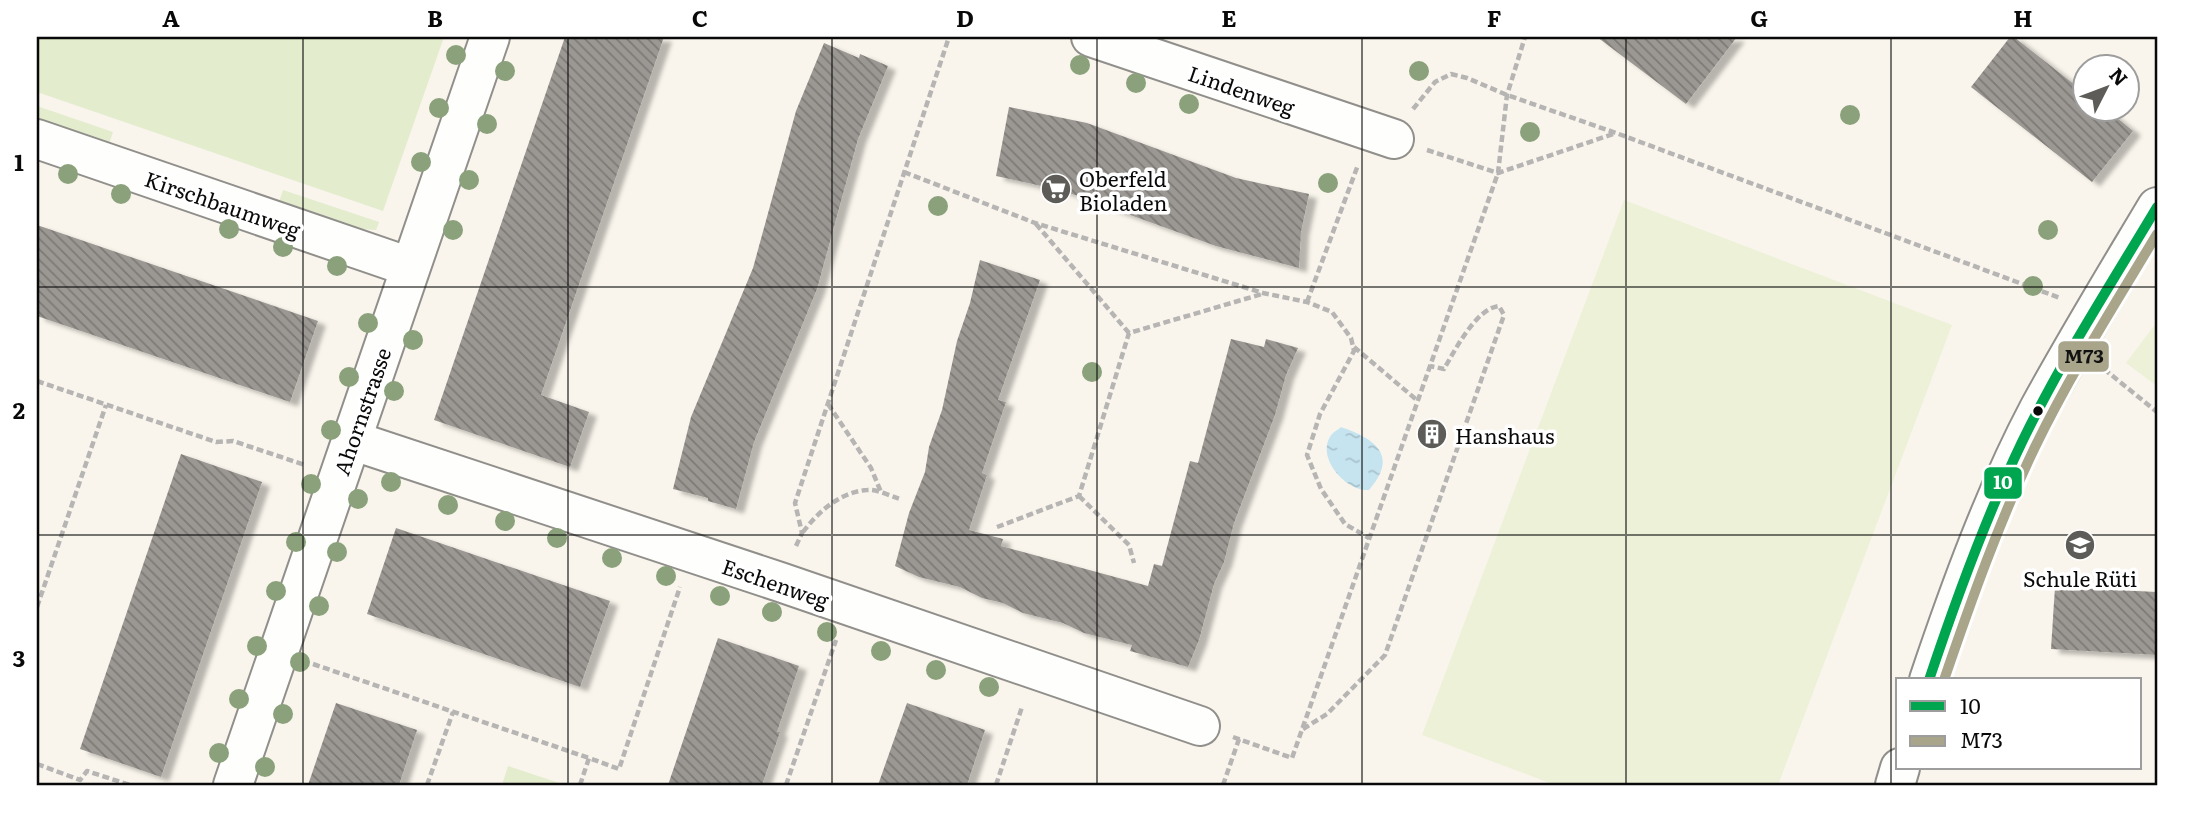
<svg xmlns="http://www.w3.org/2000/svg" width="2194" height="822" font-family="Literata,serif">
	<defs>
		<pattern id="water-ripples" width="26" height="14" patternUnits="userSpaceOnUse" patternTransform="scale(1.75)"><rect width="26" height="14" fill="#c5e4f0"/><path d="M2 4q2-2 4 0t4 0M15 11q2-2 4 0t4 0" fill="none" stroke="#a8c2cc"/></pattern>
		<pattern id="building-back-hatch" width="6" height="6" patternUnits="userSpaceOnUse" patternTransform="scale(1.75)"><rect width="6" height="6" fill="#9b9893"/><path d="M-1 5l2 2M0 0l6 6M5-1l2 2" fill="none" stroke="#7d7a76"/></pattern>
		<filter id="shadow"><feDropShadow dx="8" dy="4.5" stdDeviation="2" flood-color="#0004"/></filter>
	</defs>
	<rect width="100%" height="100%" fill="#f9f5ec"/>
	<g fill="#e3eccd">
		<polygon points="37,37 444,37 383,211 37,92"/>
		<polygon points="37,106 113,132 109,144 37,120"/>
		<polygon points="283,190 379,222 376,230 360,229 279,202"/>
		<polygon points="508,766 565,785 502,785"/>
	</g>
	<g fill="#ecf1d7">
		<polygon points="1624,200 1952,325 1778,785 1555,785 1422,735"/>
		<polygon points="2157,322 2157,386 2126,363"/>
	</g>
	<path fill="url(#water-ripples)" d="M1341,427C1376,439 1399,456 1369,490C1346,492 1314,456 1332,434C1335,431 1338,430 1341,427Z"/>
	<g fill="url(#building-back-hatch)" filter="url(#shadow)">
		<polygon points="565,37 664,37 541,395 589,412 570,467 434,420"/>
		<polygon points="1597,37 1737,37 1686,104"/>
		<polygon points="2010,37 2014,37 2085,93 2085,108 2105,108 2133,131 2092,182 1971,87"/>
		<polygon points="824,43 859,58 860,54 888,66 858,139 817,289 754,442 736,509 708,501 708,498 673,489 691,417 753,268 796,111"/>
		<polygon points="1009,107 1087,123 1236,178 1309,194 1301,232 1299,268 1216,246 1064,191 996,176"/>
		<polygon points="37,225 318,321 290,402 37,316"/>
		<polygon points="980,260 1040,280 998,400 1006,402 982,473 987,475 969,530 1003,539 1001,546 1148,586 1154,564 1162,566 1190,461 1198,463 1231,339 1264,347 1266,339 1298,348 1286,375 1275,415 1234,523 1224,562 1214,584 1199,640 1188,667 1130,651 1132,645 1084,633 1063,623 1023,613 1003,603 982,598 960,587 919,577 895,566 909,513 925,472 929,447 942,410 957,341 970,303"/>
		<polygon points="181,454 262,482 161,777 80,749"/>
		<polygon points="396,528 610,601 580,687 367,614"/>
		<polygon points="2055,587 2157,592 2157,655 2051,649"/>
		<polygon points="718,638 799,666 777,732 780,732 762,785 668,785"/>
		<polygon points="336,703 417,730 399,785 308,785"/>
		<polygon points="907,703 985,730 967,785 878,785"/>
	</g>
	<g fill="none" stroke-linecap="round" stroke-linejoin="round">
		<g stroke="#918f8b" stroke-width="42">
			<g id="minor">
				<polyline points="1091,37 1394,139"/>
				<polyline points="37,139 410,267"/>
				<polyline points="351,440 780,582 1200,726"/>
				<path d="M1929,680C1959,591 1995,492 2039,409C2076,341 2117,274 2157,207"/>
				<polyline points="233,785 490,37"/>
				<polyline points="1895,785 1900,768"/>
			</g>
		</g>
		<g stroke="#b6b5b4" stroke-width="4.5" stroke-dasharray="7 3.5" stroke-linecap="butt">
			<polyline points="1413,109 1435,82 1451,74 1467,78 1507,95 1616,133 2060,298"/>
			<polyline points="1427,150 1498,173 1616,133"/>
			<polyline points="904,172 1035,223 1263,293 1307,302 1332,312 1351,338 1354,351 1320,414 1307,455 1321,489 1345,524 1369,538"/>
			<polyline points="1036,224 1129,333"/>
			<polyline points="1307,302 1358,165"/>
			<polyline points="1354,347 1418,401"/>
			<polyline points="2104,369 2157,412"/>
			<polyline points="37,381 216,442 233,441 305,465"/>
			<polyline points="828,404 871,468 881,492"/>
			<polyline points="1079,496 1129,545 1134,563"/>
			<polyline points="997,527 1079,496 1129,333 1262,294"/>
			<path d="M803,532C818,512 840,492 867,490C877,489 890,496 900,499"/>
			<polyline points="796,546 802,533 795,503 949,37"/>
			<polyline points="37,607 106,405"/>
			<polyline points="313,664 589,758"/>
			<path d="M1303,729L1327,714L1385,655L1504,315L1499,306C1476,308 1454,352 1444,369L1430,366"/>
			<polyline points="1233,737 1292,758 1498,173 1507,95 1525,37"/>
			<polyline points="37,764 80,780 87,771 130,785"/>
			<polyline points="427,785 453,712"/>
			<polyline points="580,785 589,758 619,769 680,587"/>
			<polyline points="786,785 836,640"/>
			<polyline points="996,785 1022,707"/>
			<polyline points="1223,785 1239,739"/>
		</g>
		<use href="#minor" stroke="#fefefc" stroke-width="38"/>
		<g stroke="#fff" stroke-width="16">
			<path id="bus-1" d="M1929,680C1956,599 1985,519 2022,442C2061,361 2111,284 2157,207"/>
		</g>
		<g stroke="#fff" stroke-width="16">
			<path id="bus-2" d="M1944,680C1971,601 1999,522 2035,447C2071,373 2115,304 2157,234"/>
		</g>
		<use href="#bus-1" stroke="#00a54f" stroke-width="10"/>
		<use href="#bus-2" stroke="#a9a58b" stroke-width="10"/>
	</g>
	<g fill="#8aa17b">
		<circle cx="456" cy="55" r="10"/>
		<circle cx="1080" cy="65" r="10"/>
		<circle cx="505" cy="71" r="10"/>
		<circle cx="1419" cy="71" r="10"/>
		<circle cx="1136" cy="83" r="10"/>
		<circle cx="1189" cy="104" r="10"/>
		<circle cx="439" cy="108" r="10"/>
		<circle cx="1850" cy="115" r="10"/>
		<circle cx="487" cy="124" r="10"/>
		<circle cx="1530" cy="132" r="10"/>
		<circle cx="421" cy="162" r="10"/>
		<circle cx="68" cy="174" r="10"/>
		<circle cx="469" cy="180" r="10"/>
		<circle cx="1328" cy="183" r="10"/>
		<circle cx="121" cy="194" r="10"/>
		<circle cx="938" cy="206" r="10"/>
		<circle cx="229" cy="229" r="10"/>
		<circle cx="453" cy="230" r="10"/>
		<circle cx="2048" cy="230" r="10"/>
		<circle cx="283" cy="247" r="10"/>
		<circle cx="337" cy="266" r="10"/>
		<circle cx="2033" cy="286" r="10"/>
		<circle cx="368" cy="323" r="10"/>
		<circle cx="413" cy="340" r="10"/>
		<circle cx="1092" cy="372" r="10"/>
		<circle cx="349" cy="377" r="10"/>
		<circle cx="394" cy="391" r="10"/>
		<circle cx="331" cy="430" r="10"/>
		<circle cx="391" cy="482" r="10"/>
		<circle cx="311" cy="484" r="10"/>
		<circle cx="358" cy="499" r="10"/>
		<circle cx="448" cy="505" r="10"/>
		<circle cx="505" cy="521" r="10"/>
		<circle cx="557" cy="538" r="10"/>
		<circle cx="296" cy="542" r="10"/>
		<circle cx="337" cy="552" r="10"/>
		<circle cx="612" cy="558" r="10"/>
		<circle cx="666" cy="576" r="10"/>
		<circle cx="276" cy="591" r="10"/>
		<circle cx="720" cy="596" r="10"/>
		<circle cx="319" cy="606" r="10"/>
		<circle cx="772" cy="612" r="10"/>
		<circle cx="827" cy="632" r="10"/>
		<circle cx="257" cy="646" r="10"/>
		<circle cx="881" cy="651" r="10"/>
		<circle cx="300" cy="662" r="10"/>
		<circle cx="936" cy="670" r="10"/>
		<circle cx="989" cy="687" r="10"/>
		<circle cx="239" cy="699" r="10"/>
		<circle cx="283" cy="714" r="10"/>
		<circle cx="219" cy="753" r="10"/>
		<circle cx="265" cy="767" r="10"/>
	</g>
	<path fill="none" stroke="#090909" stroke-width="2" stroke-opacity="0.55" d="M303,37V785M568,37V785M832,37V785M1097,37V785M1362,37V785M1626,37V785M1891,37V785M37,287H2157M37,535H2157"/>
	<defs>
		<g id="supermarket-disc" transform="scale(1.575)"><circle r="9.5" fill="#5d5c58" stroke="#fff"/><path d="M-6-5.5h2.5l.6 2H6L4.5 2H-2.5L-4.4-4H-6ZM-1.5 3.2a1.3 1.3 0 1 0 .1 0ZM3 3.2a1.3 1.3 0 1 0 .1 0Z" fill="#fff"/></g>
		<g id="building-disc" transform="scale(1.575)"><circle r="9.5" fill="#5d5c58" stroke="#fff"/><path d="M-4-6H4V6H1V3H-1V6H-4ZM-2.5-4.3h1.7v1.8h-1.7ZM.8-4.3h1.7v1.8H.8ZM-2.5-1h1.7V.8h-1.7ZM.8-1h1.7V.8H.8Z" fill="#fff"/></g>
		<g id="school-disc" transform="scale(1.575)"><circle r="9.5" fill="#5d5c58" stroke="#fff"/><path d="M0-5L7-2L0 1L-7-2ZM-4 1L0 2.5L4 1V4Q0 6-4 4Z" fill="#fff"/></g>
	</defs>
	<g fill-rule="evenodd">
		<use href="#supermarket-disc" x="1056" y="189"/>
		<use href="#building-disc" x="1432" y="434"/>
		<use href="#school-disc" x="2080" y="545"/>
	</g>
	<circle fill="#090909" stroke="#fff" stroke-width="2.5" cx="2038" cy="411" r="6"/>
	<g text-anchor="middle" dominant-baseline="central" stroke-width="7" stroke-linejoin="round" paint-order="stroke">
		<g font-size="21" fill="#090909" stroke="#fff">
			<text transform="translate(1242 89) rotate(19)">Lindenweg</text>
			<text transform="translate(223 203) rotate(19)">Kirschbaumweg</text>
			<text transform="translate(361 411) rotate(-71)">Ahornstrasse</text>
			<text transform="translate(776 582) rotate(19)">Eschenweg</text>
		</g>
		<g font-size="21" fill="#090909" stroke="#fff" text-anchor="start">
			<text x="1079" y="177">Oberfeld<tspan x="1079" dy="24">Bioladen</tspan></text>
			<text x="1455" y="434">Hanshaus</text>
			<text x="2080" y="577" text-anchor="middle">Schule Rüti</text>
		</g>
	</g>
	<g stroke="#fff" stroke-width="2.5">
		<rect x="2057" y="340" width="53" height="33" rx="7" fill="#a9a58b"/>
		<rect x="1983" y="466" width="40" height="34" rx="7" fill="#00a54f"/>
	</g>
	<g font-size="19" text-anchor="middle" font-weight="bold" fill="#fff">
		<text x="2003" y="489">10</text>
	</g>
	<g font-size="19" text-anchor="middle" font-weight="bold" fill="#111">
		<text x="2084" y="363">M73</text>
	</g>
	<rect width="2194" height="822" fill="none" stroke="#ffffff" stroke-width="77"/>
	<rect x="1896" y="678" width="245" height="91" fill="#ffffff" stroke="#9d9d9d" stroke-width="2"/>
	<rect x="1910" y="701" width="35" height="10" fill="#00a54f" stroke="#9d9d9d" stroke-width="2"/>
	<text x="1960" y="714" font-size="21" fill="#090909">10</text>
	<rect x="1910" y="736" width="35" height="10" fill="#a9a58b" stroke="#9d9d9d" stroke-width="2"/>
	<text x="1960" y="748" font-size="21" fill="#090909">M73</text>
	<g transform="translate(2106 88) rotate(48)"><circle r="33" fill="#ffffff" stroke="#9d9d9d" stroke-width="2"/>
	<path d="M0-5L12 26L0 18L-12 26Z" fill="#5d5c58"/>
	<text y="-10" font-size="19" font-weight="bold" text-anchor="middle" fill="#090909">N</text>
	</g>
	<rect x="38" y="38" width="2118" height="746" fill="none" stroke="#090909" stroke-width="2.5"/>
	<g font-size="23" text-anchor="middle" font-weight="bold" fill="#090909">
		<text x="171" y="27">A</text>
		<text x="435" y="27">B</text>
		<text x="700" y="27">C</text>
		<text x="965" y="27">D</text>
		<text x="1229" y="27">E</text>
		<text x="1494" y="27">F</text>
		<text x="1759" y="27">G</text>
		<text x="2023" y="27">H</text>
		<text x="19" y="171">1</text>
		<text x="19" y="419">2</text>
		<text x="19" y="667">3</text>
	</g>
</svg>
